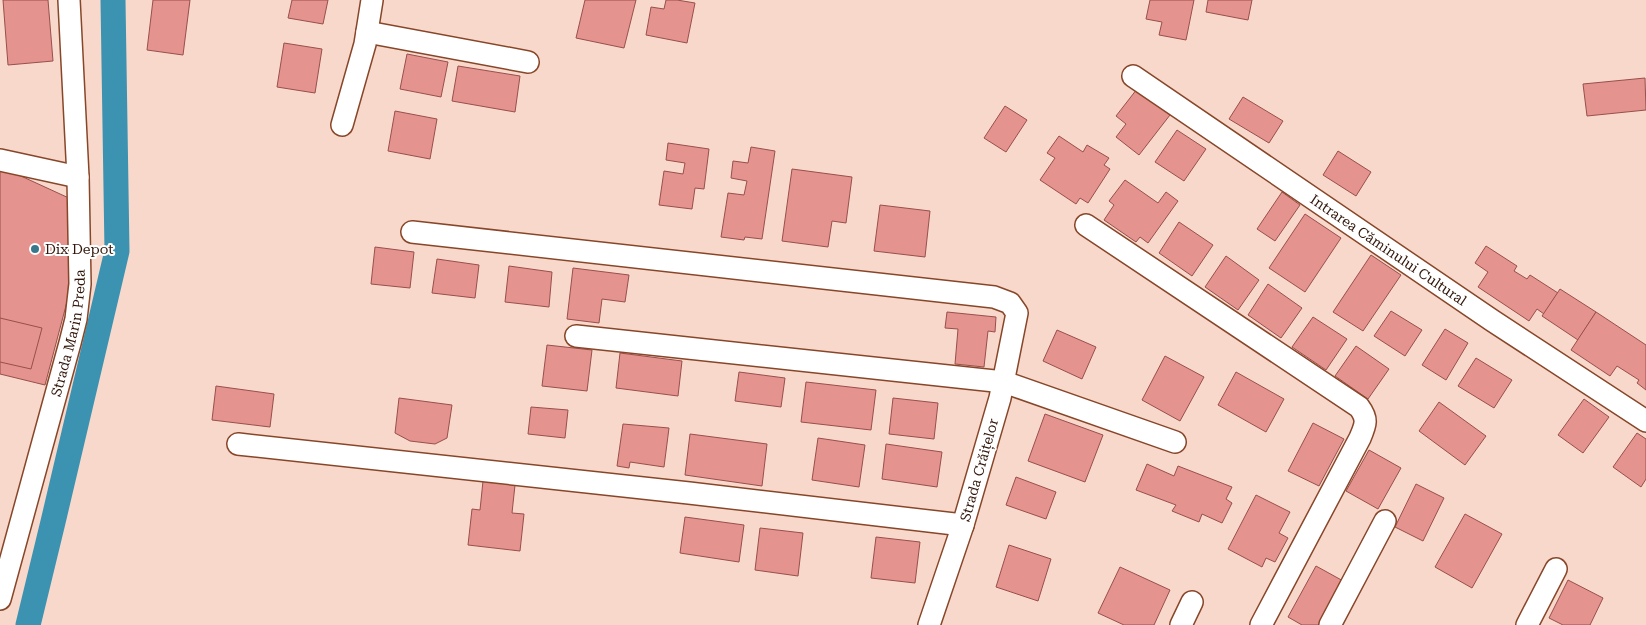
<svg xmlns="http://www.w3.org/2000/svg" width="1646" height="625" font-family="'Roboto Serif',serif">
	<rect width="100%" height="100%" fill="#f7d8cb"/>
	<g fill="none" stroke-linecap="round" stroke-linejoin="round">
		<polyline stroke="#3b93b1" stroke-width="25" points="28,625 53,522 117,251 113,0"/>
	</g>
	<g fill="#e4938e" stroke="#994f4c">
		<polygon points="3,0 48,0 53,61 8,65"/>
		<polygon points="153,0 190,0 183,55 147,50"/>
		<polygon points="292,0 328,0 323,24 288,18"/>
		<polygon points="585,0 636,0 624,48 576,38"/>
		<polygon points="666,0 677,0 695,3 687,43 646,35 651,7 664,9"/>
		<polygon points="1150,0 1194,0 1186,40 1159,35 1162,22 1146,19"/>
		<polygon points="1208,0 1252,0 1248,20 1206,12"/>
		<polygon points="284,43 322,49 315,93 277,87"/>
		<polygon points="407,54 448,62 441,97 400,89"/>
		<polygon points="458,66 520,76 515,112 452,101"/>
		<polygon points="1645,78 1646,110 1587,116 1583,84"/>
		<polygon points="1137,89 1170,115 1139,155 1116,137 1126,124 1116,116"/>
		<polygon points="1243,97 1283,121 1269,143 1229,119"/>
		<polygon points="1005,106 1027,120 1006,152 984,138"/>
		<polygon points="395,111 437,119 430,159 388,151"/>
		<polygon points="1177,130 1206,149 1184,181 1155,162"/>
		<polygon points="1059,136 1083,152 1087,145 1109,158 1104,165 1110,169 1088,203 1080,198 1076,204 1040,180 1055,158 1047,153"/>
		<polygon points="668,143 709,149 704,189 695,188 692,209 659,205 664,171 683,174 685,163 666,160"/>
		<polygon points="751,147 775,151 762,239 745,237 744,240 721,237 728,193 744,195 747,181 731,178 733,161 748,163"/>
		<polygon points="1338,151 1371,172 1356,196 1323,175"/>
		<polygon points="0,169 10,171 71,199 68,298 45,385 0,374"/>
		<polygon points="792,169 852,177 846,223 832,221 828,247 782,241"/>
		<polygon points="1125,180 1158,203 1166,192 1178,201 1148,243 1140,237 1136,242 1104,220 1114,205 1109,201"/>
		<polygon points="1282,192 1300,205 1275,241 1257,229"/>
		<polygon points="880,205 930,211 925,257 874,251"/>
		<polygon points="1305,214 1341,238 1305,292 1269,268"/>
		<polygon points="1179,222 1213,245 1192,276 1159,253"/>
		<polygon points="1486,246 1517,266 1514,271 1527,279 1530,275 1558,293 1544,314 1537,309 1529,321 1478,287 1488,272 1475,263"/>
		<polygon points="375,247 414,252 410,288 371,284"/>
		<polygon points="1371,255 1401,275 1363,331 1333,312"/>
		<polygon points="1226,256 1259,280 1238,310 1205,287"/>
		<polygon points="437,259 479,265 475,298 432,293"/>
		<polygon points="509,266 552,272 549,307 505,302"/>
		<polygon points="573,268 629,275 625,302 602,299 599,323 567,319"/>
		<polygon points="1268,284 1302,308 1281,338 1248,315"/>
		<polygon points="1560,289 1596,312 1578,340 1542,316"/>
		<polygon points="1391,311 1422,330 1405,356 1374,336"/>
		<polygon points="947,312 996,317 995,332 988,331 984,367 955,364 958,329 945,328"/>
		<polygon points="1596,312 1646,345 1646,390 1637,383 1639,380 1617,366 1610,376 1571,350"/>
		<polygon points="1313,317 1347,339 1326,370 1292,347"/>
		<polygon points="0,318 42,328 31,369 0,362"/>
		<polygon points="1445,329 1468,343 1446,380 1422,365"/>
		<polygon points="1057,330 1096,347 1082,379 1043,361"/>
		<polygon points="547,345 592,350 587,391 542,386"/>
		<polygon points="1356,346 1389,369 1368,399 1335,376"/>
		<polygon points="620,353 682,361 678,396 616,388"/>
		<polygon points="1165,356 1204,377 1180,421 1142,400"/>
		<polygon points="1476,358 1512,380 1494,408 1458,386"/>
		<polygon points="739,372 785,378 781,407 735,401"/>
		<polygon points="1236,372 1284,399 1266,432 1218,405"/>
		<polygon points="806,382 876,390 871,430 801,422"/>
		<polygon points="216,386 274,394 270,427 212,420"/>
		<polygon points="399,398 452,405 447,438 435,444 410,441 395,433"/>
		<polygon points="893,398 938,403 934,439 889,434"/>
		<polygon points="1584,399 1609,417 1583,453 1558,435"/>
		<polygon points="1439,402 1486,436 1465,465 1419,431"/>
		<polygon points="531,407 568,410 565,438 528,434"/>
		<polygon points="1045,414 1103,435 1085,482 1028,461"/>
		<polygon points="1313,423 1344,439 1319,486 1288,471"/>
		<polygon points="623,424 669,428 664,467 630,462 629,468 617,466"/>
		<polygon points="1637,433 1646,439 1646,479 1641,487 1613,467"/>
		<polygon points="690,434 767,444 762,486 685,475"/>
		<polygon points="818,438 865,445 859,487 812,480"/>
		<polygon points="886,444 942,452 937,487 882,479"/>
		<polygon points="1369,450 1401,468 1378,509 1346,491"/>
		<polygon points="1147,464 1174,476 1178,466 1232,487 1226,499 1232,503 1222,523 1202,514 1199,522 1172,511 1176,505 1136,490"/>
		<polygon points="1016,477 1056,492 1046,519 1006,505"/>
		<polygon points="483,481 515,485 512,513 524,514 520,551 468,545 472,509 480,510"/>
		<polygon points="1416,484 1444,498 1423,541 1395,527"/>
		<polygon points="1256,495 1290,512 1279,533 1288,538 1275,562 1266,558 1262,567 1228,549"/>
		<polygon points="1465,514 1502,534 1472,588 1435,567"/>
		<polygon points="685,517 744,525 739,562 680,553"/>
		<polygon points="760,528 803,533 798,576 755,570"/>
		<polygon points="876,537 920,542 915,583 871,578"/>
		<polygon points="1009,545 1051,559 1038,601 996,587"/>
		<polygon points="1316,566 1345,582 1322,625 1302,625 1288,617"/>
		<polygon points="1120,567 1170,590 1154,625 1124,625 1098,613"/>
		<polygon points="1568,580 1603,598 1590,625 1563,625 1549,618"/>
	</g>
	<g fill="none" stroke-linecap="round" stroke-linejoin="round">
		<g stroke="#884629" stroke-width="24">
			<g id="minor">
				<polyline points="367,32 528,62"/>
				<path id="s1" d="M1133,76L1493,321L1646,421"/>
				<polyline points="342,125 365,44 372,0"/>
				<polyline points="0,160 78,177"/>
				<path d="M1086,225L1359,407C1368,419 1366,424 1360,438L1261,625"/>
				<polyline points="412,232 994,297 1010,303 1017,313 1000,398 963,525 929,625"/>
				<polyline points="576,336 1004,382 1175,442"/>
				<polyline points="238,444 689,493 963,525"/>
				<path id="s2" d="M0,599L70,343L76,319L80,284L78,177L69,0"/>
				<polyline points="1181,625 1192,602"/>
				<polyline points="1330,625 1385,521"/>
				<polyline points="1527,625 1556,569"/>
			</g>
		</g>
		<use href="#minor" stroke="#fff" stroke-width="21"/>
	</g>
	<circle fill="#39778d" stroke="#fff" stroke-width="2" cx="35" cy="249" r="5"/>
	<g text-anchor="middle" dominant-baseline="central" stroke-width="4" stroke-linejoin="round" paint-order="stroke">
		<g font-size="14" fill="#32160a" stroke="#fff" text-anchor="start">
			<text x="45" y="249">Dix Depot</text>
		</g>
		<g font-size="14" fill="#32160a" stroke="#fff">
			<text stroke="none"><textPath href="#s1" startOffset="309">Intrarea Căminului Cultural</textPath></text>
			<text stroke="none"><textPath href="#s2" startOffset="275">Strada Marin Preda</textPath></text>
			<text transform="translate(979 470) rotate(-74)">Strada Crăițelor</text>
		</g>
	</g>
</svg>
